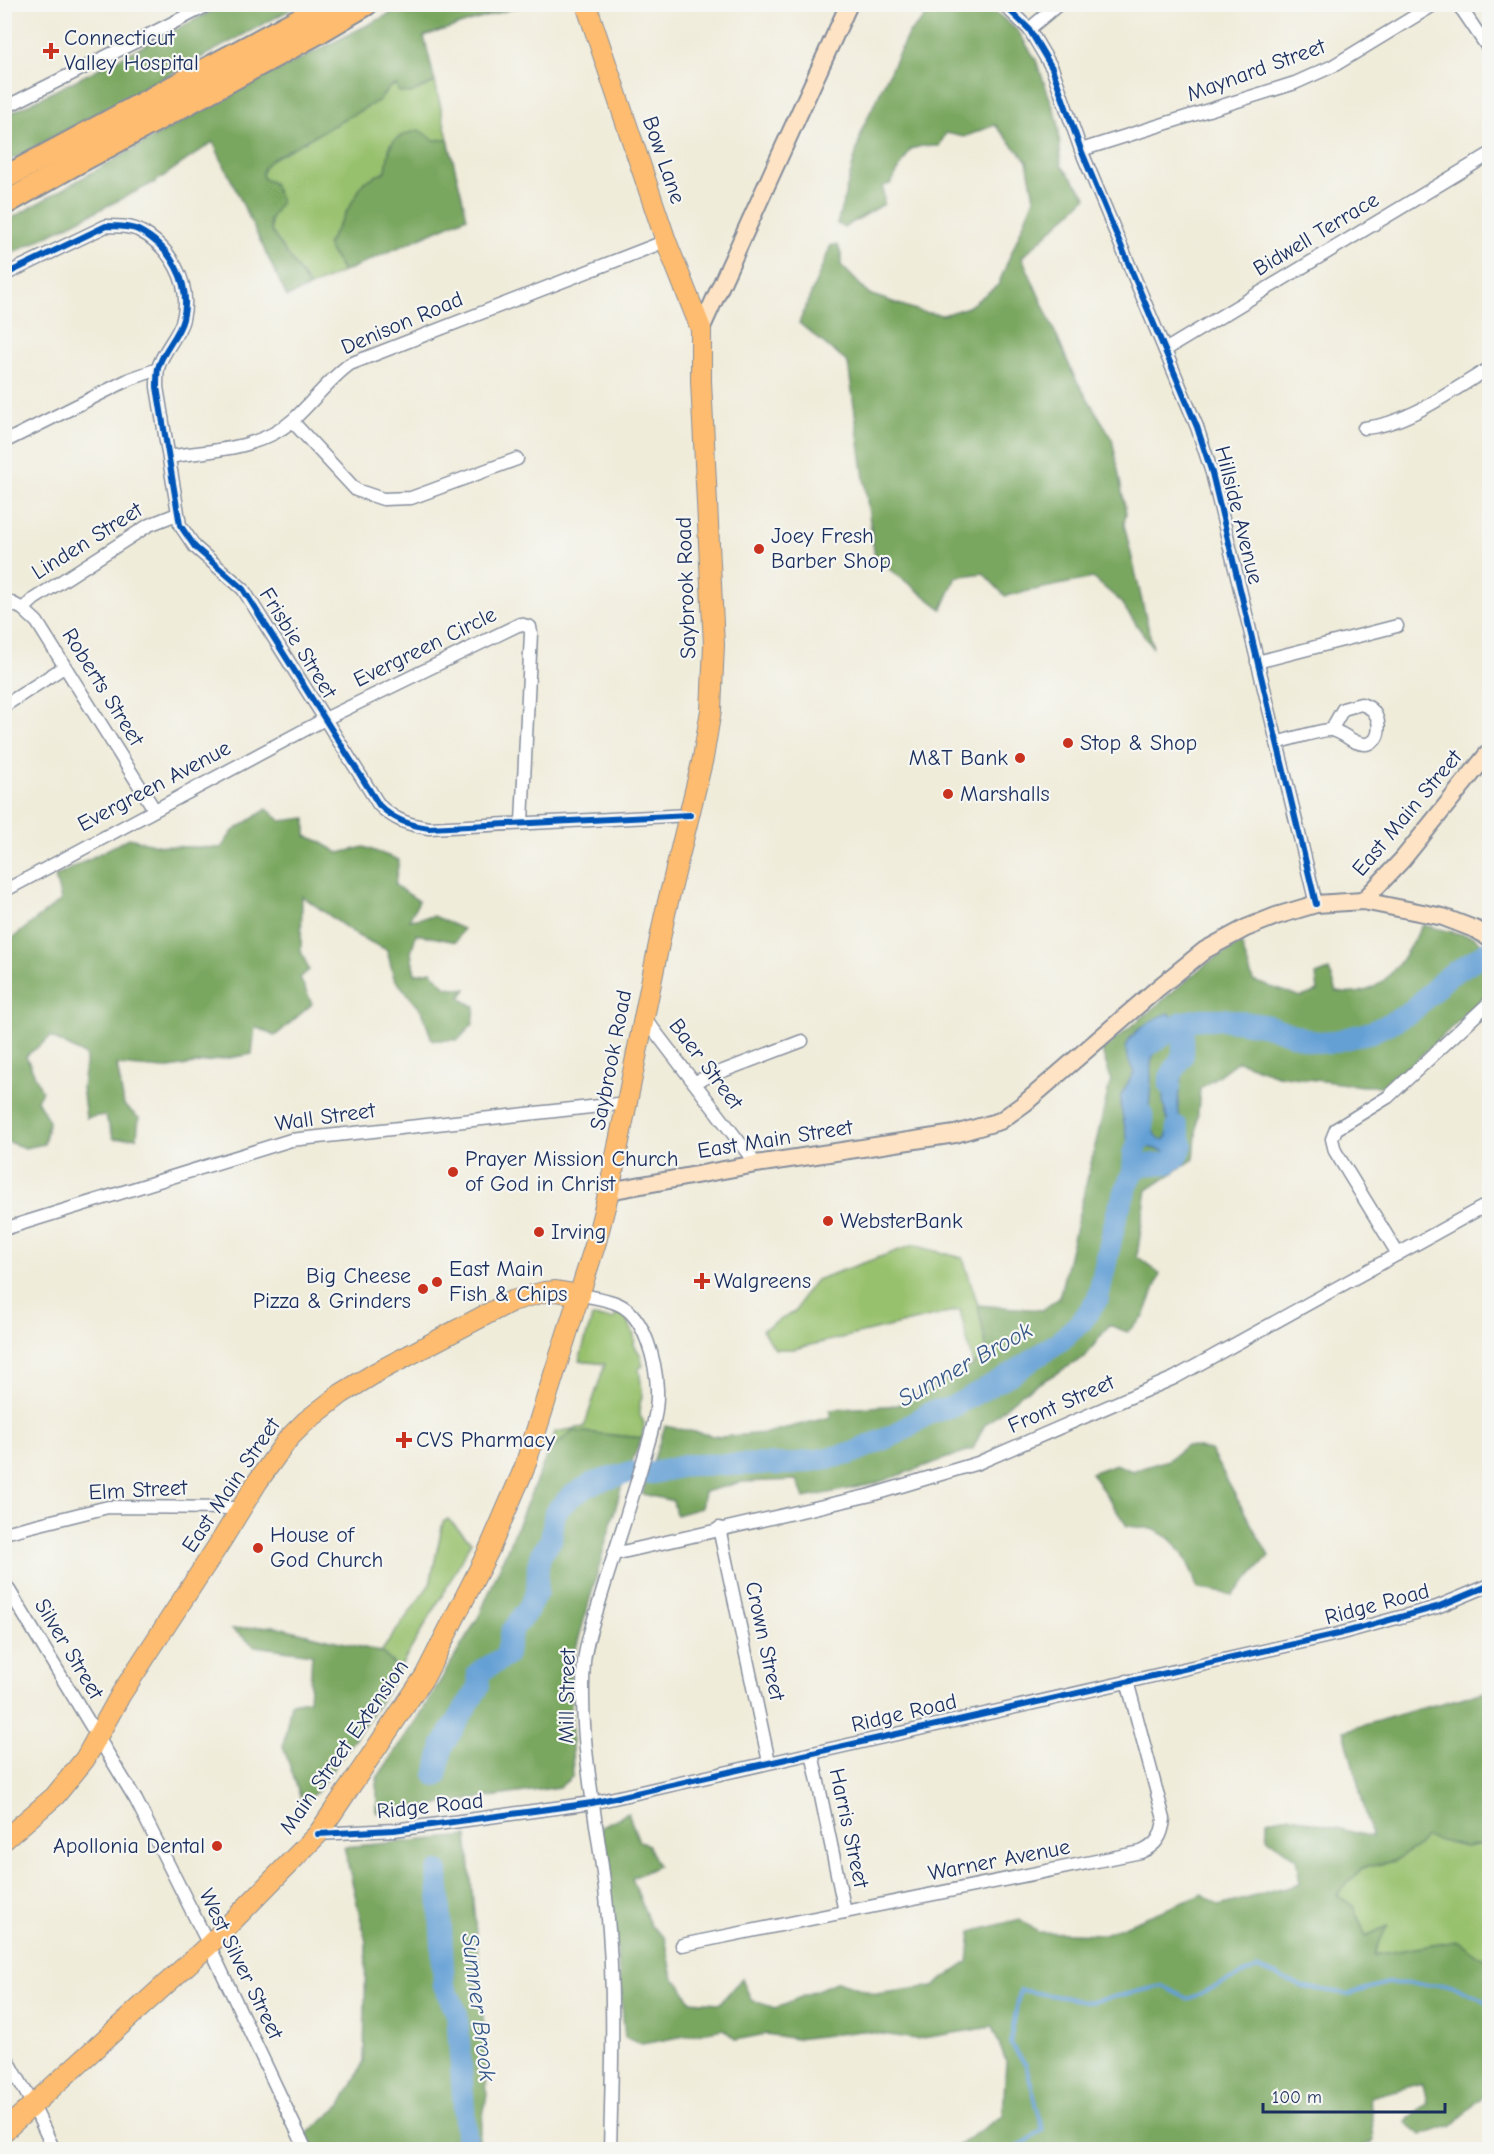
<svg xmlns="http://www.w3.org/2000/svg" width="1494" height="2154" font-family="'Comic Neue',sans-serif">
	<rect width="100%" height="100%" fill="#f6f6f2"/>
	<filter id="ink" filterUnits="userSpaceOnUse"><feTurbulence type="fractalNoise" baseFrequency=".0167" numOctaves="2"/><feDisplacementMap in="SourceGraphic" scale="12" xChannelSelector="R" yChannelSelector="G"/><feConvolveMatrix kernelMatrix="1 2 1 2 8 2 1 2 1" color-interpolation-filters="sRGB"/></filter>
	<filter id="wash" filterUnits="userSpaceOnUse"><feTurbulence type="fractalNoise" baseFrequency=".008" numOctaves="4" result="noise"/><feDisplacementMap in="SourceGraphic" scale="24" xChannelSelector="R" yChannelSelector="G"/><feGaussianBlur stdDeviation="1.35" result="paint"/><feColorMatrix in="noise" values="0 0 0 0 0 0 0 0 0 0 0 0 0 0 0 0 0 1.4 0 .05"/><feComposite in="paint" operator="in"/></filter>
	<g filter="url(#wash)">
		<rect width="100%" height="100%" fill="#f0ecda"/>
		<g fill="#98c16d" stroke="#5a7866" stroke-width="1.5">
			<path d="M435,82L448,139L390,144L386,171L364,182L327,245L343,272L310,287L271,231C269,214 278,199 273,183L263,179C260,169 266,165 272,159L378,101L390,86L396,85L410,93Z"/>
			<polygon points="913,1245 963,1258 978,1305 988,1357 973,1366 960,1310 794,1349 775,1349 762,1330 796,1311 804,1294 816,1280"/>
			<path d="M617,1313H621C627,1322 637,1333 634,1345L640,1354L643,1366L639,1368L643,1397L640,1402V1415L644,1423L642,1438L573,1431L548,1453L555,1432L584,1427L605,1364L579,1361L592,1317L614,1319Z"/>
			<polygon points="448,1519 471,1542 442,1596 399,1669 381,1652 430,1584 443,1522"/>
			<polygon points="1425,1837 1465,1847 1489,1843 1489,1963 1458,1941 1373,1955 1386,1927 1366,1936 1353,1906 1337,1895 1362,1868 1394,1861"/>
		</g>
		<g fill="#7aa760" stroke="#4a6b5f" stroke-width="1.5">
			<polygon points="226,4 299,5 5,163 5,116"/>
			<path d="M409,4L524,5L424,36L435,82L410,93L399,92L396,85L390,87L378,101L272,159C266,165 260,169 263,178L273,183L281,202L270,220L271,231L310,287L287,297L213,142L155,182L5,257V222L221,99Z"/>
			<polygon points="937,5 987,5 1018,31 1036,60 1058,121 1061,165 1087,197 1022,257 1075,378 1112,438 1126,513 1124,524 1153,648 1119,600 1093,578 1005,596 983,573 956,577 942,609 875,558 848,363 799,323 831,245 838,245 841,254 841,265 869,294 922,312 943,315 968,307 998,285 1034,198 1027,161 995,125 964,137 946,133 939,146 922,146 911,149 890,184 883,186 884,204 845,227 837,224 863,127 908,34"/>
			<path d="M419,130L434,140L448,139L467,217L343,272L327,245L364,182L386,171C391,141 388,138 419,130Z"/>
			<polygon points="267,809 281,821 306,818 306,836 319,841 339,853 364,847 399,860 395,885 419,901 409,920 434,916 463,929 456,942 416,934 411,953 415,974 431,971 446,987 466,989 460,998 475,1007 473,1024 458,1040 432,1040 422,1011 394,978 387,950 358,936 302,896 301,951 309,970 300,978 312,1004 275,1036 255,1027 252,1054 164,1069 117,1065 124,1105 139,1118 137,1137 114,1139 105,1115 86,1118 82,1087 86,1056 51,1037 26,1056 42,1091 37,1100 49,1121 44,1144 25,1148 5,1141 5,944 61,900 55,877 129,838 161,846 221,848 233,831"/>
			<path d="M1423,925L1474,937L1489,950V993L1388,1086H1362L1277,1075L1238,1061L1200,1089L1194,1159L1147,1190L1137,1256L1160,1274L1144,1317L1127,1332L1109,1325L1085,1357L1022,1393L984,1426L973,1449L874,1484L804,1498L797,1480L742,1482L704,1492L701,1508L676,1515L673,1501L642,1494L665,1426L720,1437L766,1433L831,1417L829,1410L898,1405L988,1357L978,1305L1042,1310L1059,1298L1111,1079L1102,1051L1207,963L1241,943L1253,981L1301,997L1318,991L1316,975L1329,970L1337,992C1385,1001 1401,959 1423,925Z"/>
			<polygon points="572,1431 642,1438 622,1485 570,1670 573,1776 560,1787 377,1813 377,1778 417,1720 479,1616 548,1453"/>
			<path d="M1186,1446L1210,1450L1269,1556L1233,1595L1197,1588C1191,1565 1178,1539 1155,1530C1146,1527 1136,1527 1127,1526L1091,1473L1116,1464L1132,1471L1168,1460Z"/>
			<polygon points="274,1626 381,1652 399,1669 385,1695 317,1792 302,1802 283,1746 291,1703 309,1700 312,1654 255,1646 232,1629"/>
			<polygon points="1489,1691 1489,1843 1465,1847 1425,1837 1419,1846 1394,1861 1362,1868 1337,1895 1353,1906 1366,1936 1387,1926 1374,1955 1458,1941 1489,1963 1489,2094 1484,2095 1453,2125 1422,2135 1406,2123 1427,2103 1423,2083 1370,2097 1374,2141 1357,2149 953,2149 1003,2115 1006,2061 992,2027 916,2039 862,2031 796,2039 766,2034 736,2040 723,2029 642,2044 625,2038 614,1923 600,1827 628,1813 639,1841 648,1846 658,1866 632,1878 650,1925 665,1938 673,1978 682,1986 690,2001 720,2003 742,1978 751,2000 775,2008 838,1981 876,1994 933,1986 968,1962 971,1932 1020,1919 1038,1932 1104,1934 1203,1894 1219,1906 1300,1884 1296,1858 1267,1838 1267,1820 1289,1816 1372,1837 1344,1731 1415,1710"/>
			<polygon points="467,1836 482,1998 487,2095 478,2143 479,2149 313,2149 306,2135 341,2105 364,2061 366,1942 344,1847"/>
		</g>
		<path fill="#65a0d5" stroke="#40689a" stroke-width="1.5" d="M1169,1013L1176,1023L1174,1035C1169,1042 1159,1045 1154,1054C1149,1063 1151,1072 1151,1082C1150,1100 1144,1127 1160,1140L1165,1139C1173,1127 1163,1111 1163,1098C1163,1085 1169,1073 1175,1062L1177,1059L1182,1060L1185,1064C1182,1077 1178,1090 1178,1103C1178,1121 1188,1137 1184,1156L1128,1142L1121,1108V1095L1134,1073C1132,1066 1126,1057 1126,1050C1127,1032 1155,1018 1169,1013Z"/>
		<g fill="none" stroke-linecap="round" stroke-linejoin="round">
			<polyline stroke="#65a0d5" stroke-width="4" points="1014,2150 1043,2130 1026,2065 1010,2043 1020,1990 1091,2002 1162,1986 1188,1999 1257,1968 1304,1987 1349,1994 1387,1983 1451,1985 1490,2003"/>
			<g stroke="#65a0d5" stroke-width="22">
				<polyline points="1151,1044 1183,1022 1200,1019 1222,1019 1269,1026 1311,1041 1328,1043 1372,1032 1410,1013 1447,977 1490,950"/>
				<polyline points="1170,1086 1170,1077 1183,1055 1183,1022"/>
				<polyline points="1133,1171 1142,1165 1168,1163 1178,1156 1182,1145 1177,1127"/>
				<polyline points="436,1776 443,1745 479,1686 478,1673 506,1656 512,1630 527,1611 537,1592 538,1565 541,1554 551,1540 555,1512 570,1497 593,1483 628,1473 653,1473 688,1465 794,1464 850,1454 896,1434 931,1412 950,1408 1013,1373 1060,1341 1082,1321 1098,1298 1117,1213 1133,1171 1134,1154 1143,1128 1142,1114"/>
				<polyline points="438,1872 444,1985 457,2014 467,2150"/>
			</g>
		</g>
	</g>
	<g filter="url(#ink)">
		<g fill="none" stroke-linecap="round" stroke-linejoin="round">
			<g stroke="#868e9c" stroke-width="15">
				<g id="street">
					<polyline points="1003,4 1029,29 1052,68 1081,150 1197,427 1212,473 1316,904"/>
					<polyline points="1457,4 1463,11 1490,51"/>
					<polyline points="1029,29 1059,4"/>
					<polyline points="4,108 210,4"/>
					<polyline points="1081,150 1295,83 1333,66 1435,4"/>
					<path d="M4,275L106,226C117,226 129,226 138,230C170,246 192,283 183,319C179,336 163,350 158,368C157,374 157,381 157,387L180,525L195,547L243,589L379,805C394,820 409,825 429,828L690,815"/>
					<polyline points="1165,350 1490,154"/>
					<polyline points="292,421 356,490 383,499 411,498 517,459"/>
					<path d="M1364,428C1407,425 1452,390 1490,368"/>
					<polyline points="4,442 130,379 158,369"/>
					<path d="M169,457C210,450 260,450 293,420C313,402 328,380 350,364L666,241"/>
					<polyline points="4,599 23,609 37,622 154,809"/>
					<polyline points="23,609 34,599 149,525 177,514"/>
					<polyline points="1257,662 1397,626"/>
					<polyline points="4,706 64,667"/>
					<path d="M1277,743C1286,740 1325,729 1331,730C1343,731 1353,745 1366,744C1382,743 1381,720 1373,711C1370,707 1366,706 1361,704L1343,709L1331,730"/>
					<polyline points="4,891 325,719 520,624 530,627 531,633 522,822"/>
					<polyline points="644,1017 756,1164"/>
					<polyline points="694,1082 802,1041"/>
					<polyline points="4,1229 291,1140 627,1103"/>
					<polyline points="1398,1254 1335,1151 1332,1139 1336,1129 1388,1097 1490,1002"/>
					<path d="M580,1295C593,1297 608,1299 620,1305C645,1317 656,1363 657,1389C658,1414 650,1437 643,1461C630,1507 614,1553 600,1600C594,1620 586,1641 584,1662C578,1745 599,1826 607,1907C615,1988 612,2069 610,2150"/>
					<polyline points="719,1528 769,1762"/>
					<polyline points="4,1533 108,1507 240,1508"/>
					<polyline points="614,1554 871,1495 978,1463 1174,1378 1490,1203"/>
					<polyline points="4,1582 136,1800 209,1945 306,2150"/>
					<polyline points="812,1753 845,1912"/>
					<polyline points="318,1834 394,1830 592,1803 1338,1634 1437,1607 1490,1585"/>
					<path d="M682,1945L1141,1852C1157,1845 1162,1836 1164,1819L1127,1681"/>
					<polyline points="4,2053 33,2105 54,2150"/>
				</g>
			</g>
			<g stroke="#868e9c" stroke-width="20">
				<g id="secondary">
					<polyline points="701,329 849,4"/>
					<polyline points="1363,901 1402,860 1490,751"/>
					<polyline points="609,1191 756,1164 955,1134 1000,1121 1025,1103 1158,988 1205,950 1246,928 1276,916 1316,904 1363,901 1443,917 1477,930 1490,939"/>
				</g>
			</g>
			<g stroke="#868e9c" stroke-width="22">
				<g id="primary">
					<polyline points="4,1840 55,1796 85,1759 121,1694 221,1541 258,1481 288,1439 305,1422 341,1394 377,1372 512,1301 544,1292 556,1291 580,1295"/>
					<polyline points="4,2131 209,1945 318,1834 425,1676 488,1552 524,1469 596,1242 609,1191 665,914 703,758 711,710 714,645 701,381 701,329 666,241 586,4"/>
				</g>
			</g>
			<g stroke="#868e9c" stroke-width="26">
				<g id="highway">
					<polyline points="4,178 328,4"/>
					<polyline points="4,204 71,166 317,33 366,4"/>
				</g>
			</g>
			<use href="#street" stroke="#fff" stroke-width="12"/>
			<use href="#secondary" stroke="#fee4c5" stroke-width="16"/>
			<use href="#primary" stroke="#fdbc6f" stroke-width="20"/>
			<use href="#highway" stroke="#fdbc6f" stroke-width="22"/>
			<g stroke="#f6f6f2" stroke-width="10">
				<g id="cycleway">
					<polyline points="1003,4 1029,29 1052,68 1081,150 1197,427 1212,473 1316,904"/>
					<path d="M4,275L106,226C117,226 129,226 138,230C170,246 192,283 183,319C179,336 163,350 158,368C157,374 157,381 157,387L180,525L195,547L243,589L379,805C394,820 409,825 429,828L690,815"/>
					<polyline points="318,1834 394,1830 592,1803 1338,1634 1437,1607 1490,1585"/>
				</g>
			</g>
			<use href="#cycleway" stroke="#0057b8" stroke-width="6"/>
		</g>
	</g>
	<g fill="#c8321e" stroke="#f6f6f2" stroke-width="2">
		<path d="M48 42h6v6h6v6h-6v6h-6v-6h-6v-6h6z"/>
		<circle cx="759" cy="549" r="6"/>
		<circle cx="1068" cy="743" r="6"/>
		<circle cx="1020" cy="758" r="6"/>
		<circle cx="948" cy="794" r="6"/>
		<circle cx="453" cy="1172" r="6"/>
		<circle cx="828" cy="1221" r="6"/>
		<circle cx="539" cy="1232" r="6"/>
		<path d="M699 1272h6v6h6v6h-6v6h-6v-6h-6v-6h6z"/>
		<circle cx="437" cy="1282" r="6"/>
		<circle cx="423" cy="1289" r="6"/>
		<path d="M401 1431h6v6h6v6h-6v6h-6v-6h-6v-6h6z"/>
		<circle cx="258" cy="1548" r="6"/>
		<circle cx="217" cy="1846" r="6"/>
	</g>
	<g text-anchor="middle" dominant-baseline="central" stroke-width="4.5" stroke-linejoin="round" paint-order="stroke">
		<g font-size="22" fill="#1b2f5e" stroke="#f6f6f2" text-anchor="start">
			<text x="64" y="38">Connecticut<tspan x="64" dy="25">Valley Hospital</tspan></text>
			<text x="771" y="536">Joey Fresh<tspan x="771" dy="25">Barber Shop</tspan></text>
			<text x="1080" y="743">Stop &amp; Shop</text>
			<text x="1008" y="758" text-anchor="end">M&amp;T Bank</text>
			<text x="960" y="794">Marshalls</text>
			<text x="465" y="1159">Prayer Mission Church<tspan x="465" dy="25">of God in Christ</tspan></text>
			<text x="840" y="1221">WebsterBank</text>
			<text x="551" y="1232">Irving</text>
			<text x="449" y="1269">East Main<tspan x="449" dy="25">Fish &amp; Chips</tspan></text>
			<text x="411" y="1276" text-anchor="end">Big Cheese<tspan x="411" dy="25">Pizza &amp; Grinders</tspan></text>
			<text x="714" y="1281">Walgreens</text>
			<text x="416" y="1440">CVS Pharmacy</text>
			<text x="270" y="1535">House of<tspan x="270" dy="25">God Church</tspan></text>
			<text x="205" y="1846" text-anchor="end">Apollonia Dental</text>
		</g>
		<g font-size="22" fill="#1b2f5e" stroke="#f6f6f2">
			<text transform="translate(1256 70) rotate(-20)">Maynard Street</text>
			<text transform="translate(664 160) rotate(71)">Bow Lane</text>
			<text transform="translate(1316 234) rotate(-31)">Bidwell Terrace</text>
			<text transform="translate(402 323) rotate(-23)">Denison Road</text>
			<text transform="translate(1239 515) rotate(76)">Hillside Avenue</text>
			<text transform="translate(87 541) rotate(-32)">Linden Street</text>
			<text transform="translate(686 588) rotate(-92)">Saybrook Road</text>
			<text transform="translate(298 643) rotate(58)">Frisbie Street</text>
			<text transform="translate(425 647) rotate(-26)">Evergreen Circle</text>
			<text transform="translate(103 687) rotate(58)">Roberts Street</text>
			<text transform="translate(154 786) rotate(-28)">Evergreen Avenue</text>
			<text transform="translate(1407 813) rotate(-50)">East Main Street</text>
			<text transform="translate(611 1060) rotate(-79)">Saybrook Road</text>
			<text transform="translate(706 1064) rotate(53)">Baer Street</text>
			<text transform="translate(325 1117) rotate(-8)">Wall Street</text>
			<text transform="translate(775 1139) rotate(-9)">East Main Street</text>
			<text transform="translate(1061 1404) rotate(-24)">Front Street</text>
			<text transform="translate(231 1485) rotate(-56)">East Main Street</text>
			<text transform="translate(138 1490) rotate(-3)">Elm Street</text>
			<text transform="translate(1377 1604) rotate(-15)">Ridge Road</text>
			<text transform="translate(765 1641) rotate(78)">Crown Street</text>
			<text transform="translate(69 1649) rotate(59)">Silver Street</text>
			<text transform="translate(567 1696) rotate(-89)">Mill Street</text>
			<text transform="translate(904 1713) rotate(-13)">Ridge Road</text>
			<text transform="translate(344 1747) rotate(-55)">Main Street Extension</text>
			<text transform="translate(430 1806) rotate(-6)">Ridge Road</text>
			<text transform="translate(849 1828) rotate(78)">Harris Street</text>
			<text transform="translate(999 1860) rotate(-11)">Warner Avenue</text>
			<text transform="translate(241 1964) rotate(64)">West Silver Street</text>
		</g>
		<g font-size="24" font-style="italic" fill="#355788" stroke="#f6f6f2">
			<text transform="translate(965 1364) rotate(-29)">Sumner Brook</text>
			<text transform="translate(479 2007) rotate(83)">Sumner Brook</text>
		</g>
	</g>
	<rect width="1494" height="2154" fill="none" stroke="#f6f6f2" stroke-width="24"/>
	<path d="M1263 2103v9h182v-9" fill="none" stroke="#1b2f5e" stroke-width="3"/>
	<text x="1272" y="2103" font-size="18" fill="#1b2f5e" stroke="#f6f6f2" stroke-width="4.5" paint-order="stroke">100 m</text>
</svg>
